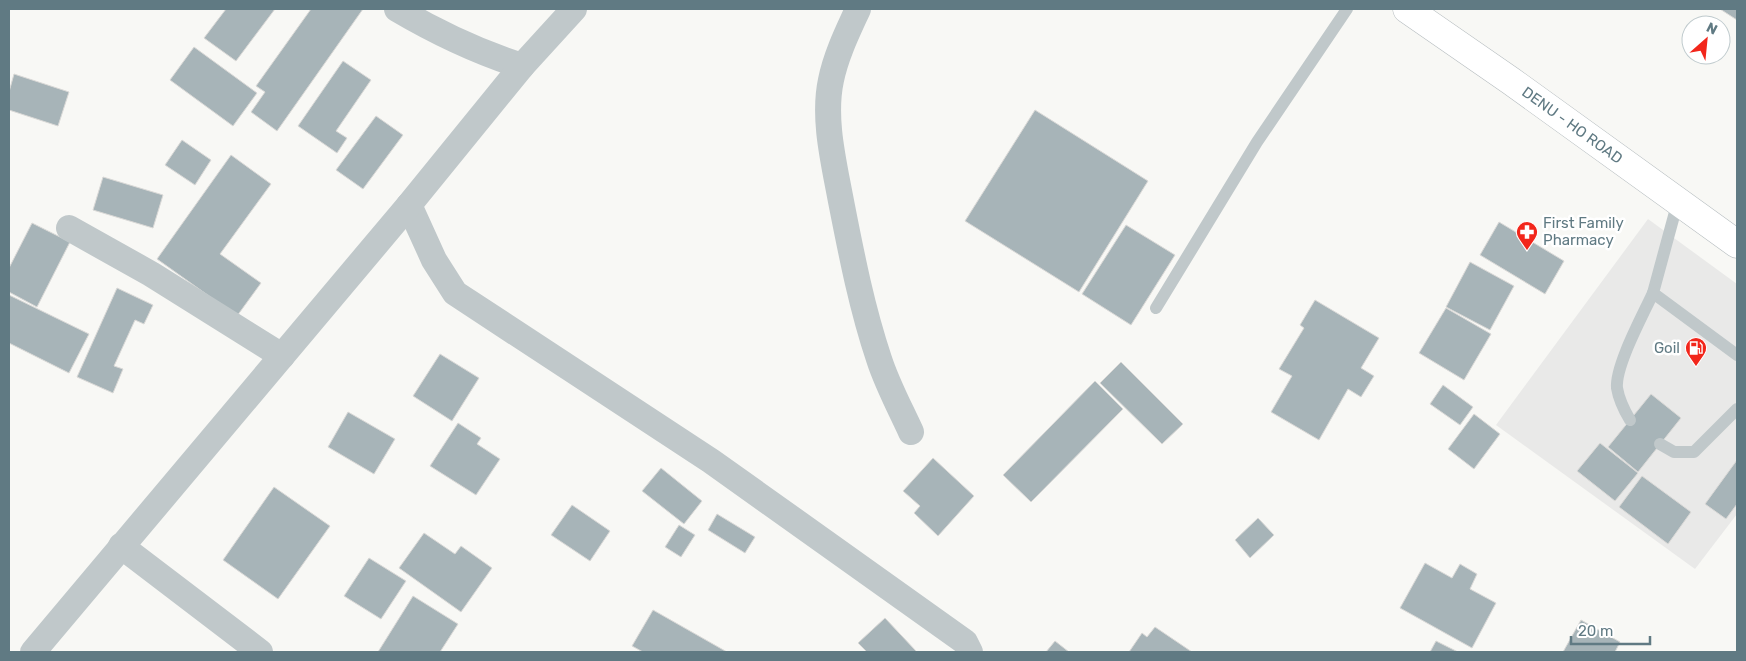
<svg xmlns="http://www.w3.org/2000/svg" width="1746" height="661" font-family="Rubik,sans-serif">
	<rect width="100%" height="100%" fill="#f8f8f5"/>
	<polygon fill="#e9e9e8" points="1648,219 1737,284 1737,514 1695,569 1496,425"/>
	<g fill="#a7b4b8" stroke="#dad9d7">
		<polygon points="226,9 275,9 236,61 204,38"/>
		<polygon points="311,9 363,9 277,131 251,112 265,92 256,86"/>
		<polygon points="1720,9 1737,9 1737,20"/>
		<polygon points="194,47 257,93 233,126 170,80"/>
		<polygon points="343,61 371,80 336,131 347,138 337,153 298,126"/>
		<polygon points="14,74 69,92 58,126 9,110 9,92"/>
		<polygon points="1035,110 1148,181 1079,292 965,221"/>
		<polygon points="376,116 403,135 363,189 336,170"/>
		<polygon points="182,140 211,160 195,185 165,165"/>
		<polygon points="231,155 271,184 220,254 261,283 237,316 157,259"/>
		<polygon points="103,177 163,195 153,228 93,210"/>
		<polygon points="1499,222 1564,261 1545,294 1480,255"/>
		<polygon points="32,223 70,242 37,307 9,292 9,268"/>
		<polygon points="1126,225 1175,255 1131,325 1082,294"/>
		<polygon points="1470,262 1514,286 1490,330 1446,307"/>
		<polygon points="117,288 153,305 144,324 135,320 114,366 123,369 113,393 77,377"/>
		<polygon points="9,295 89,334 69,373 9,343"/>
		<polygon points="1315,300 1379,338 1361,368 1374,376 1361,397 1348,389 1319,440 1271,412 1292,376 1279,369 1304,328 1300,325"/>
		<polygon points="1446,308 1491,334 1464,380 1419,353"/>
		<polygon points="440,354 479,378 452,421 413,396"/>
		<polygon points="1121,362 1183,424 1162,444 1100,383"/>
		<polygon points="1095,381 1123,409 1031,502 1003,475"/>
		<polygon points="1443,385 1473,407 1460,425 1430,404"/>
		<polygon points="1651,394 1681,418 1638,472 1608,447"/>
		<polygon points="348,412 395,439 374,474 328,447"/>
		<polygon points="1474,414 1500,434 1474,469 1448,449"/>
		<polygon points="458,423 481,438 477,444 500,459 476,495 430,466"/>
		<polygon points="1600,443 1638,473 1615,501 1577,471"/>
		<polygon points="933,458 974,496 938,536 914,513 920,506 903,491"/>
		<polygon points="1737,460 1737,504 1726,519 1705,504"/>
		<polygon points="661,468 702,501 684,524 642,491"/>
		<polygon points="1642,476 1691,512 1668,544 1619,507"/>
		<polygon points="274,487 330,526 278,599 223,560"/>
		<polygon points="572,505 610,531 590,561 551,535"/>
		<polygon points="717,514 755,537 745,553 708,530"/>
		<polygon points="1258,518 1274,535 1250,558 1235,540"/>
		<polygon points="679,525 695,535 681,557 665,547"/>
		<polygon points="424,533 455,554 461,546 492,568 461,612 399,568"/>
		<polygon points="369,558 406,581 381,619 344,596"/>
		<polygon points="1425,563 1452,578 1460,564 1477,574 1470,589 1496,603 1472,648 1400,608"/>
		<polygon points="413,596 458,624 440,652 378,652"/>
		<polygon points="653,610 727,652 643,652 632,646"/>
		<polygon points="885,618 916,651 915,652 867,652 858,643"/>
		<polygon points="1581,620 1620,642 1615,652 1563,652"/>
		<polygon points="1155,627 1192,652 1129,652 1142,633 1147,637"/>
		<polygon points="1055,641 1069,652 1046,652"/>
		<polygon points="1436,641 1458,652 1430,652"/>
	</g>
	<g fill="none" stroke-linecap="round" stroke-linejoin="round">
		<g stroke="#b4bbbe" stroke-width="29">
			<g id="primary">
				<path id="s1" d="M1407,9L1511,81L1737,244"/>
			</g>
		</g>
		<g stroke="#c0c8ca" stroke-width="12">
			<polyline points="1678,201 1653,293 1737,355"/>
			<polyline points="1156,308 1257,142 1347,9"/>
			<path d="M1630,420C1624,410 1619,400 1617,388C1615,366 1643,315 1653,293"/>
			<polyline points="1660,444 1674,452 1694,452 1737,409"/>
		</g>
		<g stroke="#c0c8ca" stroke-width="26">
			<path d="M397,9C436,32 478,52 522,66"/>
			<path d="M858,9C848,31 836,55 831,80C823,117 833,159 840,196C851,252 861,305 879,359C887,384 900,408 911,432"/>
			<polyline points="409,205 434,260 455,293 711,461 965,642 970,652"/>
			<polyline points="69,228 151,274 282,356"/>
			<polyline points="121,546 260,652"/>
			<polyline points="33,652 409,205 522,66 574,9"/>
		</g>
		<use href="#primary" stroke="#fff" stroke-width="28"/>
	</g>
	<defs>
		<g id="pharmacy-pin" transform="scale(1.125)"><path d="M0 17L-7.5 6A9.5 9.5 0 1 1 7.5 6Z" fill="#f2261b" stroke="#fff"/><path d="M-2-6h4v4h4v4h-4v4h-4v-4h-4v-4h4Z" fill="#fff"/></g>
		<g id="fuel-pin" transform="scale(1.125)"><path d="M0 17L-7.5 6A9.5 9.5 0 1 1 7.5 6Z" fill="#f2261b" stroke="#fff"/><path d="M-5.5-6h7V0h2V4h1.3V-2.5L3-4.5l.8-.8L6-3V5H2.5V1h-1V6h-7ZM-4.2-4.7v3.2H.2V-4.7Z" fill="#fff"/></g>
	</defs>
	<g fill-rule="evenodd">
		<use href="#pharmacy-pin" x="1527" y="232"/>
		<use href="#fuel-pin" x="1696" y="348"/>
	</g>
	<g text-anchor="middle" dominant-baseline="central" stroke-width="5" stroke-linejoin="round" paint-order="stroke">
		<g font-size="15" fill="#607a83" stroke="#fff">
			<text stroke="none"><textPath href="#s1" startOffset="202">DENU - HO ROAD</textPath></text>
		</g>
		<g font-size="15" fill="#607a83" stroke="#fff" text-anchor="start">
			<text x="1543" y="223">First Family<tspan x="1543" dy="17">Pharmacy</tspan></text>
			<text x="1680" y="348" text-anchor="end">Goil</text>
		</g>
	</g>
	<rect width="1746" height="661" fill="none" stroke="#607a83" stroke-width="20"/>
	<g transform="translate(1706 40) rotate(27)"><circle r="24" fill="#ffffff" stroke="#bfcacd"/>
	<path d="M0-4L9 19L0 12L-9 19Z" fill="#f2261b"/>
	<text y="-8" font-size="14" font-weight="bold" text-anchor="middle" fill="#607a83">N</text>
	</g>
	<path d="M1571 636v8h79v-8" fill="none" stroke="#607a83" stroke-width="2.5"/>
	<text x="1578" y="636" font-size="15" fill="#607a83" stroke="#ffffff" stroke-width="4" paint-order="stroke">20 m</text>
</svg>
